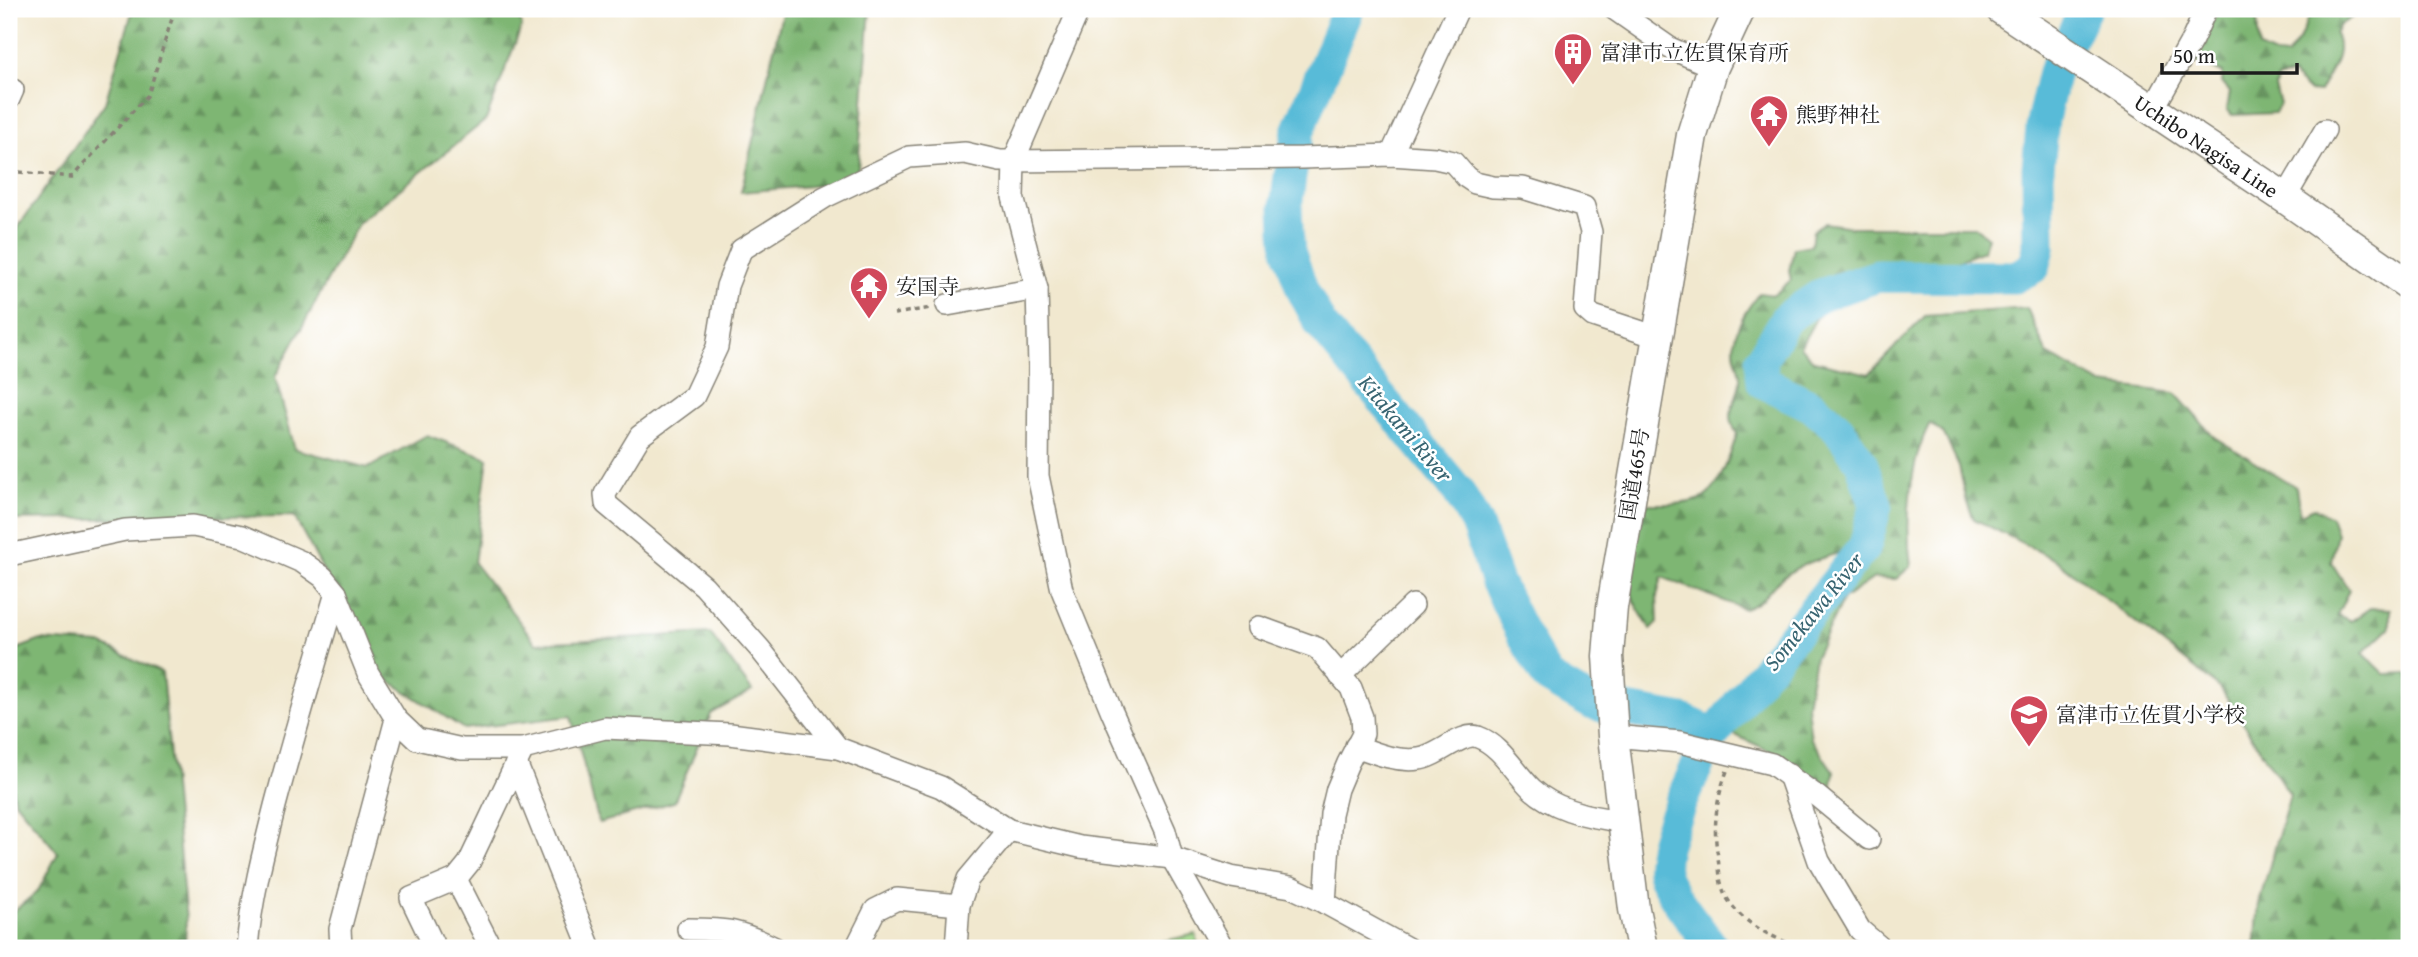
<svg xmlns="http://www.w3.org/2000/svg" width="2418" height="957" font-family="'Gentium Book Plus','Noto Serif JP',serif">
	<defs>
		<pattern id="forest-firs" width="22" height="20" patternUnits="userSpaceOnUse" patternTransform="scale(1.75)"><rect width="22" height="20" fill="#7eb673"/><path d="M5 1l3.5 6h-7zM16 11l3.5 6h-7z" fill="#66935e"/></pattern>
		<pattern id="park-tufts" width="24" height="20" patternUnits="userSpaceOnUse" patternTransform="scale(1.75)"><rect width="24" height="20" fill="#9dd486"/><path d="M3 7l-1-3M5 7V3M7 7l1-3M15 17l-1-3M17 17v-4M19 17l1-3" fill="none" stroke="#87b573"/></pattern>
	</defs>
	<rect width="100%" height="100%" fill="#fff"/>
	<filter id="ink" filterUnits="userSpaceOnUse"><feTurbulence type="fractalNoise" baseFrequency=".0143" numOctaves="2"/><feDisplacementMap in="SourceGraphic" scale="14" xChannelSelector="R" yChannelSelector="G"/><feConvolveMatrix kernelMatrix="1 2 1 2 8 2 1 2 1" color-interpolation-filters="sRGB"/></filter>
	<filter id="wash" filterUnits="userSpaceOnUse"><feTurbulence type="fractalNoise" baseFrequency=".00686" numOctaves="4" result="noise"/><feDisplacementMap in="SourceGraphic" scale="28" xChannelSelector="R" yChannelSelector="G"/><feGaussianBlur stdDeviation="1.57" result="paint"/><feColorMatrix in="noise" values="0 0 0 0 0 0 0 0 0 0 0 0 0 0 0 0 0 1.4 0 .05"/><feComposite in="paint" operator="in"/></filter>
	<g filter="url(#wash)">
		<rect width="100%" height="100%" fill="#f1e8cf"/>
		<g fill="url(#forest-firs)" stroke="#4d6948" stroke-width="2">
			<polygon points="133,9 515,9 522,25 486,120 359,222 275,377 295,449 368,468 427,435 488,458 474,563 536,643 710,633 752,691 711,714 674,802 599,823 571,716 464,729 379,674 294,516 9,520 9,240 105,103"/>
			<polygon points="783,9 870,9 857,182 741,192"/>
			<path d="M2220,9H2263L2257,20L2259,48L2274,55L2287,56L2299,40L2312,9H2365L2340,25L2335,33C2345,56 2329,71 2319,92L2309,91L2292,75L2277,79L2275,88L2280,104L2275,113L2232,115L2227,109L2230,92L2222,83L2223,73L2198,63L2192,57Z"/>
			<path d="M1825,223L1852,227H1975L1988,237L1983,251L1950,264L1838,298L1817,317L1800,347L1814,361L1869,374L1925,316L2027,308L2047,354L2102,384L2175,393L2214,437L2296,487L2300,514L2314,508L2331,517L2337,534L2331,562L2349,590L2337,615L2351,621L2370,608L2390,609V627L2363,653L2385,674L2409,673V948H2255L2259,903L2290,795L2220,688L2056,560L1974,519L1967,503L1959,466L1944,434L1930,423C1909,462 1905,523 1911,566L1896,579L1874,578L1843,599L1815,657L1807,705L1811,739L1834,772L1831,790L1820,789L1800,770L1772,752L1733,734L1727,717L1788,619L1842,552C1823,558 1802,563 1786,575C1767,588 1769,600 1744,609L1662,577L1657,596L1658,623L1651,630C1644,618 1633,604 1631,590C1626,561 1634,529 1647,504C1662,504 1690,505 1703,498C1721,487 1731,452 1737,434C1725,413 1734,408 1739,387C1743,373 1734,361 1734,348C1734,327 1747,309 1759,293L1774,295L1791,280L1789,271L1794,248L1811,245L1813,231Z"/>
			<polygon points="41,640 101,644 162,673 186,920 185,948 9,948 9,915 38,891 58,853 14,800 9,764 9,652"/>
		</g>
		<polygon fill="url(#park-tufts)" stroke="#5c7851" stroke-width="2" points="1196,934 1198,943 1191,948 1133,948"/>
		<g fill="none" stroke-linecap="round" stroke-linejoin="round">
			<g stroke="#59bbd8" stroke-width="33">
				<polyline points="1348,9 1298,132 1290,177 1286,207 1287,231 1289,251 1302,289 1321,325 1458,491 1476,523 1497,582 1523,635 1547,677 1593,704 1683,720 1714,734"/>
				<path d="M1713,948C1701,931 1666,890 1663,871C1659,841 1699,760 1714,734L1865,546L1876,505L1861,462L1837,427L1812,406L1763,382L1761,360L1786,318L1821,295L1878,276L2015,277L2034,267L2039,248L2038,168L2043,119L2054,72L2085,9"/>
			</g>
		</g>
	</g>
	<g filter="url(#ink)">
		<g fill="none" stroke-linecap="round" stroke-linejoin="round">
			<g stroke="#868276" stroke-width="24">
				<g id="minor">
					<polyline points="1079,9 1014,160 1013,197 1037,289 1039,367 1038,476 1062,590 1112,712 1165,831 1172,858 1223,948"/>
					<polyline points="1614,9 1670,48 1713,67"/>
					<polyline points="9,99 13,90"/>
					<polyline points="2153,109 2193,38 2206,9"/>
					<polyline points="1391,155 1458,9"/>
					<polyline points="2285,198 2325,130"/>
					<polyline points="947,305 1037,289"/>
					<polyline points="9,555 125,530 193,526 242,536 302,562 323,577 336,593 368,673 396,719 417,739 462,749 523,749 605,728 730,734 838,748 941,787 1009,830 1080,847 1172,858 1231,877 1291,887 1325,903 1407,948"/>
					<polyline points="1259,627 1317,648 1351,688 1362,717 1363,734 1348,763 1337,789 1331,814 1325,903"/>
					<polyline points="1340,676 1413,605"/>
					<polyline points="1613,736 1680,742 1772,764 1818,797 1869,839"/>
					<path d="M1356,746C1377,754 1397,762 1419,759C1437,757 1463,731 1478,737C1501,745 1515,773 1532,789C1555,810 1593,818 1623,821"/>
					<polyline points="838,748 760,649 704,586 606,504 605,494 640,436 694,396 717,347 727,286 741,250 825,197 909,157 965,153 1000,161 1302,158 1391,155 1435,158 1453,162 1466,177 1475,183 1493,187 1523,188 1584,207 1591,232 1585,309 1593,316 1657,337"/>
					<polyline points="516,763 590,948"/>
					<polyline points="1789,775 1819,861 1860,930 1881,948"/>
					<polyline points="456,879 491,948"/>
					<path d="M688,929C728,929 738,930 775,948"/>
					<path d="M247,948C251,900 263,853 275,806C294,734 315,664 336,593"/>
					<polyline points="341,948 340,929 396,719"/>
					<polyline points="435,948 411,898 456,879 469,863 523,749"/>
					<polyline points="856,948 875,910 897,899 959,905"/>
					<polyline points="956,948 959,905 968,879 1009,830"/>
				</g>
			</g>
			<g stroke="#868276" stroke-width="33">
				<g id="highway">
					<path id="s1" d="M2001,9L2285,198L2409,285"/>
					<polyline points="1642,948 1634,909 1613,736 1608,656 1612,607 1692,135 1713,67 1740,9"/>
				</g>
			</g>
			<g stroke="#868276" stroke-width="3.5" stroke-dasharray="5 5" stroke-linecap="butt">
				<polyline points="9,171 72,177 148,95 175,9"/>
				<polyline points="894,314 931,308"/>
				<path d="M1727,771C1717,797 1713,823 1717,851C1719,861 1719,873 1721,883C1730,919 1771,938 1803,948"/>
			</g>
			<use href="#minor" stroke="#fff" stroke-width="21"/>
			<use href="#highway" stroke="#fff" stroke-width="30"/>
		</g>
	</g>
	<defs>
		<g id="building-pin" transform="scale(2.0125)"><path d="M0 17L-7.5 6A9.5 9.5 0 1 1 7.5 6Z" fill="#d1495b" stroke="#fff"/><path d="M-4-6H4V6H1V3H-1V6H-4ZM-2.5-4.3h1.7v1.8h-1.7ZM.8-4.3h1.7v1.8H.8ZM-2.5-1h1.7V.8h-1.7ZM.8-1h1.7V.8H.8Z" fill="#fff"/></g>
		<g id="temple-pin" transform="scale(2.0125)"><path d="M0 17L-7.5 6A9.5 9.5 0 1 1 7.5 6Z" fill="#d1495b" stroke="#fff"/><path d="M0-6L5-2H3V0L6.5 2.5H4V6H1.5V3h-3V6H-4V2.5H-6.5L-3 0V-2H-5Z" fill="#fff"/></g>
		<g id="school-pin" transform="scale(2.0125)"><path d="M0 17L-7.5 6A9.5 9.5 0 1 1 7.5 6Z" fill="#d1495b" stroke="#fff"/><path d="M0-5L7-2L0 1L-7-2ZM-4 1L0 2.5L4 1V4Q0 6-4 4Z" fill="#fff"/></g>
	</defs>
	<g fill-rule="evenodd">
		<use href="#building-pin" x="1573" y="52"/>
		<use href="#temple-pin" x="1769" y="114"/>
		<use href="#temple-pin" x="869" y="286"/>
		<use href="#school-pin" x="2029" y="714"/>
	</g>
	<g text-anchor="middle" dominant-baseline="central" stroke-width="5" stroke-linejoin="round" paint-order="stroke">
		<g font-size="21" fill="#1c1c1c" stroke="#fff" text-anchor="start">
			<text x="1600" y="52">富津市立佐貫保育所</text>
			<text x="1796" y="114">熊野神社</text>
			<text x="896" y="286">安国寺</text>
			<text x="2056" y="714">富津市立佐貫小学校</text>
		</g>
		<g font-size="21" fill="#1c1c1c" stroke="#fff">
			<text stroke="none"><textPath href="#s1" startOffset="247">Uchibo Nagisa Line</textPath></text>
			<text transform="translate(1634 474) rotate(-81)">国道465号</text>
		</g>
		<g font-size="23" font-style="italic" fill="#376471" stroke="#fff">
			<text transform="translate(1406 428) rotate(50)">Kitakami River</text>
			<text transform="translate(1813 611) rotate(-51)">Somekawa River</text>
		</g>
	</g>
	<rect width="2418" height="957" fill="none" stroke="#fff" stroke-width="35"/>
	<path d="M2162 63v10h135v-10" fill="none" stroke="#1c1c1c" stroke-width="3.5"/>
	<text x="2173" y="63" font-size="21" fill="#1c1c1c" stroke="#ffffff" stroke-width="5" paint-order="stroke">50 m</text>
</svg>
